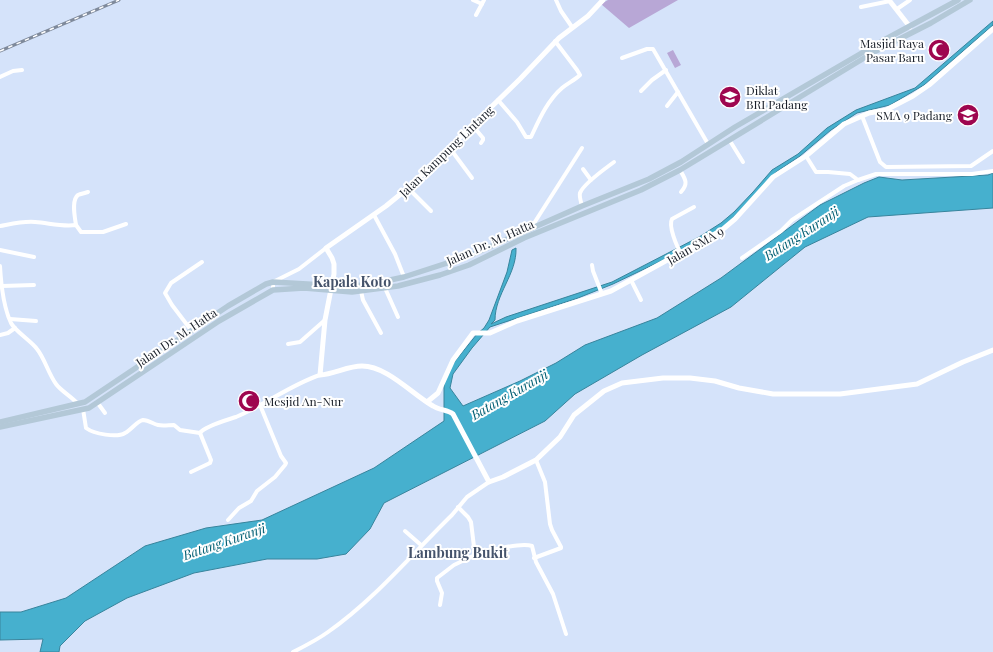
<svg xmlns="http://www.w3.org/2000/svg" width="993" height="652" font-family="'Playfair Display',serif">
	<rect width="100%" height="100%" fill="#d5e3fa"/>
	<g fill="#b8a7d6">
		<polygon points="608,0 678,0 629,28 601,4"/>
		<polygon points="673,50 681,65 675,68 667,53"/>
	</g>
	<path fill="#46b0ce" stroke="#38849c" d="M993,21V25L924,85L890,105L857,113L831,130L800,156L776,172L729,222L719,230L661,261L613,284L578,298L490,327L472,348L453,374L450,388L463,406L520,381L556,363L585,345L657,318L721,278L820,205L864,183L879,177L902,180L988,175L993,173V208L868,217L805,247L731,307L642,355L575,394L545,421L384,503L370,529L346,554L317,559H267L194,573L127,598L85,621L60,646L59,652H40L43,639L0,640V612H21L66,598L145,546L206,528L262,520L374,468L444,421V381L452,365L477,334L484,328L489,320L507,272L512,250L516,248C517,274 495,294 495,320L491,324L506,317L612,282L699,237L721,223L734,212L753,192L772,170L798,154L827,128L856,110L915,88Z"/>
	<g fill="none" stroke-linecap="round" stroke-linejoin="round">
		<g stroke="#fff" stroke-width="4">
			<polyline points="473,0 482,4"/>
			<polyline points="556,0 561,11 572,27"/>
			<polyline points="861,7 890,1"/>
			<polyline points="897,9 910,0"/>
			<polyline points="476,15 484,0"/>
			<polyline points="622,58 647,49 653,49 708,144"/>
			<polyline points="0,77 13,71 22,70"/>
			<polyline points="641,91 652,80 666,70"/>
			<path d="M498,100L517,122L526,137H531C539,120 547,101 562,88C568,83 575,80 580,75L577,70L555,41"/>
			<polyline points="667,106 678,92"/>
			<polyline points="862,116 880,162 886,167 971,166 993,151"/>
			<polyline points="472,125 483,138 483,140 481,143"/>
			<polyline points="730,141 743,162"/>
			<polyline points="449,147 472,178"/>
			<polyline points="806,156 816,172 828,172 850,174 858,180"/>
			<polyline points="583,169 591,180"/>
			<path d="M680,170C685,179 689,183 681,192"/>
			<polyline points="408,188 431,211"/>
			<path d="M582,206C581,202 579,196 580,193C583,184 606,168 614,162"/>
			<polyline points="374,215 395,254 404,277"/>
			<path d="M76,225C75,218 71,200 78,195C80,194 85,193 88,192"/>
			<path d="M0,226C11,224 23,221 35,222C49,223 62,227 76,225L81,232H103L126,224"/>
			<polyline points="531,228 582,148"/>
			<polyline points="0,250 34,257"/>
			<path d="M681,253C677,247 668,226 672,219L694,207"/>
			<polyline points="742,258 781,231 792,220 844,186 858,180 876,174 972,174 993,171"/>
			<polyline points="592,265 593,271 602,294"/>
			<path d="M0,266C1,284 3,306 11,323C15,331 31,341 37,349C45,359 48,373 56,384C61,391 71,396 78,404"/>
			<polyline points="631,280 641,300"/>
			<polyline points="2,286 34,285"/>
			<polyline points="385,288 398,317"/>
			<polyline points="273,290 273,282 299,269 326,248"/>
			<polyline points="361,291 363,300 381,333"/>
			<polyline points="10,319 36,321"/>
			<polyline points="191,330 172,305 165,293 171,283 202,262"/>
			<polyline points="0,335 8,333 15,328"/>
			<polyline points="288,344 300,342 325,320"/>
			<polyline points="97,402 105,413"/>
			<path d="M83,409L86,428C94,434 117,438 125,433C131,430 137,421 143,420C149,420 153,424 158,425C163,426 169,425 174,425L180,430L200,433C205,426 227,420 236,417C265,405 290,385 320,375"/>
			<polyline points="191,472 210,463 211,460 200,433"/>
			<polyline points="228,520 239,508 251,501 257,491 275,477 285,465 286,463 281,456 260,405"/>
			<polyline points="405,531 421,545"/>
			<path d="M475,555C487,551 521,542 532,546L536,562L553,594L566,634"/>
			<polyline points="534,558 561,548 561,547 552,530 550,524 545,482 536,460"/>
			<polyline points="440,605 442,593 437,581 437,578 454,565 475,555 471,522 468,517 458,507"/>
			<path d="M293,652C305,646 317,640 328,632C374,600 412,554 452,515L467,497L489,482"/>
		</g>
		<g stroke="#fff" stroke-width="5">
			<path d="M603,0L588,16L559,38L520,79L408,188L386,206L326,248L332,258L334,264V274L325,320L320,375C334,374 348,366 362,366C387,366 412,394 433,406C439,410 448,410 453,414L489,482L503,477L536,460L560,437L574,415L604,391L622,383L663,378H690L715,381L739,388L773,394H840L917,384L963,362L993,350"/>
			<polyline points="889,0 910,27"/>
			<polyline points="427,402 438,393 453,360 473,333 490,333 517,321 611,291 722,230 735,219 773,177 806,156 844,124 869,113 886,110 913,96 929,85 993,29"/>
		</g>
		<g stroke="#b3c8d7" stroke-width="5.5">
			<polyline points="0,422 85,402 228,306 266,284 273,282 341,286 367,285 404,277 469,256 582,206 649,179 681,162 735,127 884,40 958,0"/>
			<polyline points="0,427 89,408 219,321 273,290 304,288 352,292 398,286 440,275 469,265 524,238 641,190 680,170 874,52 931,23 970,0"/>
		</g>
		<g stroke="#7f8a9b" stroke-width="3">
			<polyline id="rail" points="0,51 119,0"/>
		</g>
		<use href="#rail" stroke="#fff" stroke-width="1.5" stroke-dasharray="4.5" stroke-linecap="butt"/>
	</g>
	<defs>
		<g id="mosque-disc" transform="scale(1.15)"><circle r="9.5" fill="#9e064f" stroke="#fff"/><path d="M3.5-4.9A6 6 0 1 0 3.5 4.9A5 5 0 1 1 3.5-4.9Z" fill="#fff"/></g>
		<g id="school-disc" transform="scale(1.15)"><circle r="9.5" fill="#9e064f" stroke="#fff"/><path d="M0-5L7-2L0 1L-7-2ZM-4 1L0 2.5L4 1V4Q0 6-4 4Z" fill="#fff"/></g>
	</defs>
	<g fill-rule="evenodd">
		<use href="#mosque-disc" x="939" y="50"/>
		<use href="#school-disc" x="730" y="97"/>
		<use href="#school-disc" x="968" y="115"/>
		<use href="#mosque-disc" x="249" y="401"/>
	</g>
	<g text-anchor="middle" dominant-baseline="central" stroke-width="4" stroke-linejoin="round" paint-order="stroke">
		<g font-size="12" fill="#181e28" stroke="#fff" text-anchor="end">
			<text x="924" y="43">Masjid Raya<tspan x="924" dy="14">Pasar Baru</tspan></text>
			<text x="746" y="90" text-anchor="start">Diklat<tspan x="746" dy="14">BRI Padang</tspan></text>
			<text x="952" y="115">SMA 9 Padang</text>
			<text x="264" y="401" text-anchor="start">Mesjid An-Nur</text>
		</g>
		<g font-size="12" fill="#181e28" stroke="#fff">
			<text transform="translate(446 151) rotate(-44)">Jalan Kampung Lintang</text>
			<text transform="translate(490 242) rotate(-24)">Jalan Dr. M. Hatta</text>
			<text transform="translate(695 245) rotate(-30)">Jalan SMA 9</text>
			<text transform="translate(176 337) rotate(-34)">Jalan Dr. M. Hatta</text>
		</g>
		<g font-size="13" font-style="italic" fill="#015e73" stroke="#fff">
			<text transform="translate(801 233) rotate(-33)">Batang Kuranji</text>
			<text transform="translate(509 394) rotate(-30)">Batang Kuranji</text>
			<text transform="translate(224 541) rotate(-19)">Batang Kuranji</text>
		</g>
		<g font-size="14" font-weight="bold" fill="#45536b" stroke="#fff">
			<text x="352" y="281">Kapala Koto</text>
			<text x="458" y="552">Lambung Bukit</text>
		</g>
	</g>
</svg>
